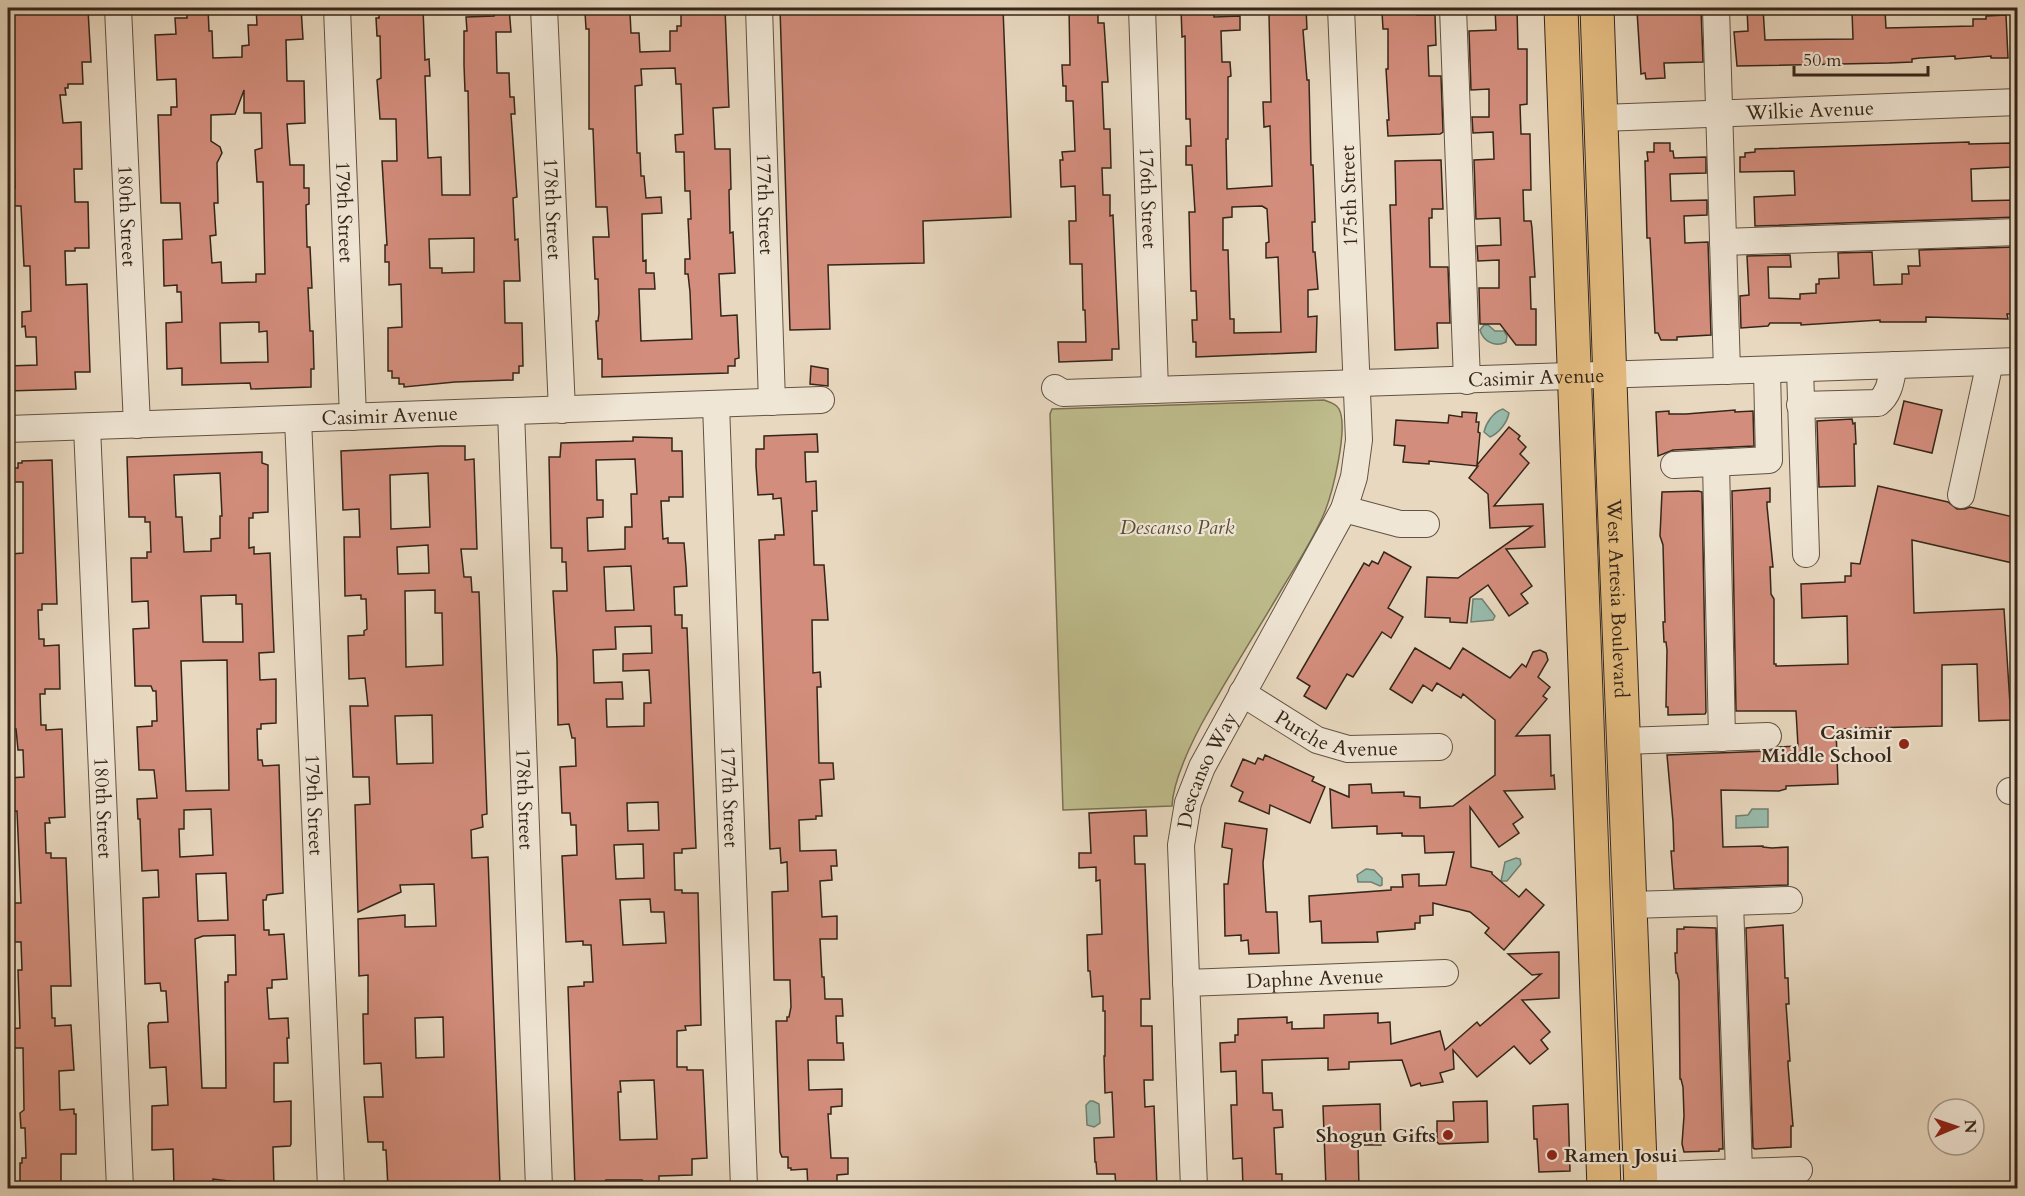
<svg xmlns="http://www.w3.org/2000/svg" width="2025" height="1196" font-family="Cardo,serif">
	<rect width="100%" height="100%" fill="#e8d8bf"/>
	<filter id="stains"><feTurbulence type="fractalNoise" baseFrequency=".00333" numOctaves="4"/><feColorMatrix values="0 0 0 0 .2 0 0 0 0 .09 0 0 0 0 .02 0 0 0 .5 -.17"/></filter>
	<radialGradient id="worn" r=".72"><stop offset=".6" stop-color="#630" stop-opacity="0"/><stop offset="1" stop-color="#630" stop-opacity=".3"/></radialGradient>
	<path fill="#bebc8c" stroke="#7a7152" stroke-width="1.5" d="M1324,400C1329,402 1336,403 1339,409C1349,428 1332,496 1323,516C1312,541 1297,564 1283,587C1256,633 1227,678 1201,725C1190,746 1173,782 1172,806L1063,810L1050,414L1052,409Z"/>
	<g fill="#98bbac" stroke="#707f71" stroke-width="1.5">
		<path d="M1484,325H1488L1495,331H1504L1507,336L1506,342C1495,348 1483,341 1480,330Z"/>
		<path d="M1503,409L1509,413C1507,423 1499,433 1490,437L1484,432C1486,423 1493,412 1503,409Z"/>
		<polygon points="1473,599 1482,599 1495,616 1493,620 1471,622"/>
		<polygon points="1752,809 1768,809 1768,827 1736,828 1736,816 1748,815"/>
		<polygon points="1516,858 1520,859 1521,864 1507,881 1501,881 1505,862"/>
		<polygon points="1366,869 1374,870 1382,878 1382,885 1380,886 1371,882 1358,882 1357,875"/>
		<polygon points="1090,1101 1093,1101 1099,1104 1100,1123 1094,1127 1087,1125 1086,1105"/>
	</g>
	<g fill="#d38d7c" stroke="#352619" stroke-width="1.5" fill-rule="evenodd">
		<polygon points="8,8 71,8 71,11 88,10 91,62 82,62 83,84 68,84 68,88 65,88 66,95 60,95 63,123 81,122 82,169 74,169 75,202 88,202 89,248 75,248 75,251 65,251 66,285 87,284 90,372 75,372 76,389 8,391 8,366 37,365 36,337 26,337 25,326 22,327 22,312 31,311 30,266 24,266 21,206 8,206 8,188 15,188 13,127 8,127 8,108 11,108 9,65 8,65"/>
		<path d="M187,8H208L209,31H212L213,58L242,57V46L249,45L248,25H257L256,8H301L303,39L286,40L287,81H304L305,123L287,124L290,165H304V188H309V204L306,205L307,247H310L312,288H308L310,331H313L314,369H311V387L251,389L250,383L182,385V368L167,369L166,323L182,322L181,292H177V285L164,286L163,240L182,239L180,203H161L158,115H171V107H177L176,79L157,80L155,35L176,34L175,18H187ZM244,90V113H261L262,148L255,150L257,182H263L265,274H256V282L222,283L221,262L212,263L210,236L216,235L214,203H218L217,163L222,153L220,147L211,141V115L235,114ZM259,322V332L267,331L268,362L221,363L220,323Z"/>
		<path d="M379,8H423L425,60L429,59L430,76H425L428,158L441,157L442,195H470L468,91H465L464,65V31H467L466,17L494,16L493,8H509L511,32H496L497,73H509L510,97H514L515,114H511L517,197L513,198L515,240L518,239L520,281H504L505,323H522L523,366H519V373H513V380L455,382L404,387V384H399V378H392V371H388V328L402,327L401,284L389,285V262H385V245H387L382,161H397L396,119H380L377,80L381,78L380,36H377L376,18H379ZM474,238V272L442,273V268H430L429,239Z"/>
		<path d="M707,8H725L729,107L713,108L715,149H730L731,189L729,190L730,233L733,232L735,273L719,274L721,316L737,315L739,358L735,359V366H728V373L602,377V359H598L596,321H598L599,313L598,279H595L593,237H609L607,207H596L593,129H589V29H586L585,12L603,11V14L630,13L631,33H639L640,52L670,51V31H677V26H681V11L707,10ZM675,68L676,84H681L683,134L675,135L676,152H684L685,191H690L691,219H688L690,259H685V274H688L690,292L692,339L641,341L639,289H655L654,273H646V260L643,261L642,214L662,213L661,197L646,198L644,176H641L640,153H637L635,86L642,85L641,69Z"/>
		<polygon points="780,8 1003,8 1011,217 923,221 924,263 828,265 830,329 790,330"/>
		<polygon points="1069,8 1098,8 1098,23 1104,23 1108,82 1102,82 1104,129 1110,129 1111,168 1102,168 1103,195 1110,195 1110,216 1113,215 1119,349 1112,349 1112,360 1059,362 1058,342 1086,342 1085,310 1083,310 1082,264 1070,264 1069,221 1076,221 1075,186 1061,187 1060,160 1063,160 1062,152 1075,151 1073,101 1066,101 1066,86 1063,86 1062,65 1070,65"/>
		<path d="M1181,8H1214V17L1240,16V30L1221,31L1222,62H1230L1231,76L1228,77V139H1226L1227,189L1272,186L1270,126L1264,127L1263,102H1271L1269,14L1275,13V8H1306L1307,29L1303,30L1307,80H1309L1311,165H1313L1315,222H1312L1313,252H1315L1318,289L1308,290V317L1317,316L1316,352L1196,357V342H1193L1192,320H1197L1196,291H1191L1189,212H1195L1192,165H1186V146H1191L1190,119H1186L1185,36L1182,37ZM1262,206L1267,209L1269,242L1266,243V258L1278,257L1281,332L1234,333V319H1230L1228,250H1223V218L1232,217V207Z"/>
		<polygon points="1495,8 1517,8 1518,49 1527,49 1527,104 1520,105 1521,134 1530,134 1531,190 1523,190 1524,221 1531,221 1532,228 1535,277 1530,277 1531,309 1536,309 1536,345 1516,345 1500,324 1480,324 1479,288 1499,288 1499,260 1478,261 1477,246 1501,245 1500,218 1476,219 1474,160 1494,159 1493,132 1473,133 1472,117 1489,117 1489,89 1471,90 1469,31 1496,30"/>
		<polygon points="1662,8 1701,8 1703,62 1664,63 1665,78 1646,79 1645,73 1641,74 1637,11 1662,9"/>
		<polygon points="1747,8 1763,8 1765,40 1853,39 1852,11 1885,10 1886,28 1973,26 1973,19 1986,19 1986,16 2006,15 2008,58 1991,58 1991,56 1955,59 1955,56 1920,58 1912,59 1912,62 1889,63 1737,66 1734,32 1748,31"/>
		<polygon points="1417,11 1417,15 1435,15 1436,45 1428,46 1429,76 1441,76 1443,132 1440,134 1388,136 1387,120 1389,120 1386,69 1388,69 1388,29 1383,29 1382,12"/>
		<polygon points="1969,142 1969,144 2011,143 2012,167 1971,169 1972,201 2018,200 2018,217 1755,226 1754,197 1795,195 1794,171 1740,172 1740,157 1745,157 1745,153 1755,152 1755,149"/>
		<polygon points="1654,143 1670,143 1670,151 1673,151 1674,158 1706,157 1706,173 1670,174 1671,201 1707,200 1707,215 1684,216 1685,243 1708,242 1711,335 1677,337 1677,340 1661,340 1658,333 1655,333 1650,238 1647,238 1645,161 1648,161 1647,152 1654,152"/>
		<polygon points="1441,160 1443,209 1432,209 1432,218 1429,218 1430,267 1448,267 1450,323 1437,323 1438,348 1395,350 1390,205 1396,205 1395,161"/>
		<polygon points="2017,247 2017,258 2015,258 2016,297 2012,297 2013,314 2007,314 2008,319 1926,317 1926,322 1880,322 1880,320 1801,325 1801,323 1770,323 1768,326 1741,328 1740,296 1749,295 1747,256 1790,255 1791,267 1768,267 1769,298 1800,299 1800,294 1816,293 1816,284 1819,284 1819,279 1839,278 1838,253 1872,252 1874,285 1902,284 1902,274 1909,274 1908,266 1920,266 1919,250"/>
		<polygon points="811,366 828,369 828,386 810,384"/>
		<polygon points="1904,401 1942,410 1932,453 1894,444"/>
		<polygon points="1735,410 1735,412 1753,411 1754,446 1673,450 1658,456 1656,412 1669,411 1669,414 1686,414"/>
		<polygon points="1462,412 1477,413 1476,422 1479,422 1478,432 1480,433 1477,465 1509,427 1520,436 1518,439 1526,447 1520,454 1529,463 1494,506 1543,504 1545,547 1506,549 1532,586 1521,594 1528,603 1509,616 1488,585 1470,598 1467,623 1450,622 1450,618 1425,617 1427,577 1458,578 1532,526 1490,528 1488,494 1469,478 1478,466 1429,461 1429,464 1403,462 1405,446 1394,445 1396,420 1448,423 1449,415 1462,417"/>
		<polygon points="1852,419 1853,424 1855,423 1856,444 1854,444 1855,486 1819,487 1817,421"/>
		<polygon points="817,434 818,452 805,452 806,482 816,481 817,511 812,511 814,565 824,565 828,620 812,620 813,673 820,672 821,687 817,687 819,763 833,763 834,779 820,780 822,816 816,816 816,819 799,820 800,851 836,850 837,866 831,866 832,880 820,881 822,917 837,916 837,939 820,939 822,977 824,977 825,999 842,999 843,1016 836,1016 837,1043 843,1043 844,1060 808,1060 809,1090 842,1089 842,1106 831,1107 831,1114 828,1114 831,1158 848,1158 848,1174 837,1175 837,1188 808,1188 807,1169 791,1170 791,1168 788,1168 788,1157 782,1157 780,1152 776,1021 787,1021 787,1017 789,1017 791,1007 790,980 774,980 772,892 788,891 787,862 781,863 780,848 770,849 759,540 775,539 775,535 784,535 781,498 773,499 773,494 758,495 756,466 756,449 764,449 764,436"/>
		<path d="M633,437L672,438V451H682L683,497H669V501H661L663,539L668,538V543H684L686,567L687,586L674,587L675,615H682V628H687L696,848L682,849V853H674L675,890H682V893H698L701,1025L685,1026L686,1030L677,1031V1067H687V1070H703L707,1158L692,1159V1175L659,1176V1188H642V1180H606V1188H575L568,987L584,986V982H593L591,945H583V941L566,942L562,856L577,855L576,825H571L570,813H562L560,767L576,766L575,738H572L569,724L558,725L557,659L553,591H567L566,562H562V548H551L549,457H560L561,443L633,441ZM635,459L637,494H631L632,527H625V549L588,551L587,518L603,517V500H597L596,460ZM631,566L634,610L606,611L604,567ZM651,626L652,653L623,654V671L649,670L651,703H644V726L607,727L606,699H623L622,682L594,683L593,650L616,649L615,627ZM658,802L659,830L628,831L627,803ZM643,844L644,878L616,879L614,845ZM650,899L651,912H664L666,943L623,945L620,900ZM654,1080L657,1139L620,1140L618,1092H621L620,1081Z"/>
		<path d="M441,446H465V460L474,459L477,549H461L464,577H471L472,592H479L487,814L482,815L483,827L471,830L472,858L488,857L500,1185L388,1188L386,1150H383V1142H368L364,1097H383L381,1063L364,1064L363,1014H368V975L359,976L358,919L405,915V927L436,926L434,884L400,885L401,892L358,912L355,805L370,804L369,777H353L350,706H368L365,678L349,679L348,636L364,635V631L367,629L366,599H361V595L345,596L344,537H360L359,509L343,510L341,451ZM428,473L430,527L391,529L390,475ZM428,545L429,573L398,574L397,547ZM435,590V613H442L443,665L406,667L405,591ZM432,715L433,763L397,764L395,716ZM443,1017L444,1057L416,1058L415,1018Z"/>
		<path d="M262,452V463L268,465V512L253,513V518H249V548L254,547V554L270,553L274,652L259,653L260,680L276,679V723L261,724V729H257L258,760H262L263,766L279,765L283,893L267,895L266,900H263L264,930H269V935L284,934L287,979L272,980V988H267L269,1019L288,1018L289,1038H287L288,1063H274V1102L291,1101V1144L290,1146L273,1147L274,1188H244V1183L213,1179V1188H174L173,1149L152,1150V1106L168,1105L166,1067L150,1068L148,1026L149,1023L168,1022L166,991H161L160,983L145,984L143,898L159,897L158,870L142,871L140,819H138L137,799L157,798L154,770H139L137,727L152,726V721H157L156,691H153L151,686H135L133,629L149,628L148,601L132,602L131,558H147V552H151L150,522H145V517H129L127,457ZM220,473L222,516H220V538L211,539V551L184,552L182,517H176L174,475ZM236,595V604H242L243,642H203L201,596ZM227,660L229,790L186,791L181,661ZM211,809L213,855L180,857L179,829H184V810ZM226,873L228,920L198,921L196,874ZM235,935L236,975H228V982H225L226,1088H202L195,939L203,936Z"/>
		<polygon points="52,460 57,604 42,604 42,610 38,610 39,639 44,639 44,646 59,645 60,689 45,689 45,694 40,694 41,725 46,725 46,730 62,729 65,817 49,818 50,823 45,823 46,853 51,853 51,858 66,858 71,986 51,986 52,1018 55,1018 55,1026 71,1025 74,1070 59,1071 60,1110 74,1109 74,1114 76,1114 76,1154 61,1154 61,1188 26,1188 20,1186 20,1163 22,1163 22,1158 26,1158 25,1128 21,1128 20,1113 24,1110 23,1048 9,1048 8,1029 20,1028 18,970 22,970 21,942 8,942 8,903 21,903 17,811 8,812 8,778 24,777 23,750 18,750 16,729 11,729 9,707 8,707 8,684 13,684 12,646 8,646 8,630 11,630 11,554 23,553 23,482 11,482 11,468 18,468 18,463 22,463 22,461"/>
		<polygon points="1878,486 1948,502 1957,509 1965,509 1970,507 2018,518 2017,564 1912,540 1914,613 2004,609 2011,720 1979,721 1977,664 1942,665 1942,726 1836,729 1838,784 1786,786 1786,789 1779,791 1721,790 1723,847 1763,846 1763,847 1772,848 1788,847 1788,885 1674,889 1671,851 1674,851 1673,822 1667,755 1769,751 1778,747 1798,746 1796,711 1736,711 1732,491 1770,488 1770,502 1767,502 1767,506 1773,567 1770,567 1771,594 1774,599 1774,664 1776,664 1776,666 1848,664 1847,616 1802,618 1801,584 1845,582 1845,576 1851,576 1851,563 1860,564"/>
		<polygon points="1698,491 1702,492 1706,712 1705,714 1668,715 1668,707 1666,707 1667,650 1666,642 1664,642 1663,622 1665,622 1663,545 1660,536 1662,492"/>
		<polygon points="1384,552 1411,567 1388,608 1403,617 1391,638 1382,632 1353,677 1347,674 1326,709 1304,696 1310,686 1297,678 1364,563 1369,566 1372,561 1378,564"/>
		<polygon points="1415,648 1450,669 1463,648 1510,678 1522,664 1526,667 1533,652 1540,650 1546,653 1548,660 1538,677 1550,687 1543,696 1547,699 1516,736 1550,735 1551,776 1554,775 1555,789 1504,791 1523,817 1513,824 1519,833 1499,847 1470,807 1471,867 1492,872 1492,874 1519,897 1526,889 1544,905 1504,950 1485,933 1489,928 1470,912 1433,903 1433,915 1420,916 1420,923 1415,923 1415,929 1377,932 1378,942 1322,943 1321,921 1310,922 1309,896 1391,890 1391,887 1403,887 1402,875 1419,874 1419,886 1446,885 1454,852 1425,853 1424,836 1402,836 1402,833 1377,834 1377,826 1332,828 1330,789 1349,797 1349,785 1371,784 1372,793 1404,792 1404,796 1420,797 1420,808 1453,806 1495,775 1495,720 1463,694 1461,698 1437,683 1432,691 1423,685 1412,703 1390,689"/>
		<polygon points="1265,755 1314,777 1312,781 1325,787 1310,823 1270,805 1269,814 1239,801 1243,792 1231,786 1243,759 1255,764 1258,758 1263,760"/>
		<polygon points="1146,810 1147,836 1134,836 1135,864 1145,864 1150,999 1141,999 1141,1026 1152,1026 1153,1080 1144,1080 1145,1107 1154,1106 1157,1188 1116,1188 1115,1174 1097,1174 1096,1162 1095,1162 1094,1138 1114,1137 1112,1092 1105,1093 1104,1056 1105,1056 1105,1011 1103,1011 1103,996 1092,997 1090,971 1088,971 1087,935 1102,934 1100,880 1096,881 1096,867 1079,868 1079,853 1091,853 1089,813"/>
		<polygon points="1225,823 1267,829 1263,863 1266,912 1277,912 1279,953 1249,954 1248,940 1241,941 1241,935 1225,936 1224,884 1228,884 1232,849 1222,847"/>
		<polygon points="1783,925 1785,978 1788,978 1789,1004 1786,1004 1790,1061 1788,1061 1788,1065 1793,1126 1791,1126 1791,1147 1755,1149 1753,1148 1746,928"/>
		<polygon points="1684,927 1716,928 1723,1149 1719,1149 1719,1151 1684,1152 1682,1144 1684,1116 1683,1087 1681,1079 1680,1079 1679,981 1677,973 1676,973 1675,953 1677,953 1677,929 1684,929"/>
		<polygon points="1559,952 1559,998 1522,1000 1550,1032 1541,1040 1548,1049 1530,1064 1514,1046 1477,1077 1453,1050 1454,1069 1440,1073 1443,1082 1421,1086 1420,1083 1411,1086 1402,1060 1349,1062 1349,1069 1328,1070 1328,1058 1262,1060 1263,1093 1272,1093 1273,1110 1282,1110 1283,1127 1274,1128 1276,1174 1282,1174 1282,1188 1243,1188 1242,1158 1233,1159 1231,1105 1237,1105 1236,1071 1221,1072 1220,1043 1235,1042 1235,1035 1238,1035 1238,1019 1287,1017 1287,1023 1292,1022 1292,1029 1324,1028 1324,1015 1378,1013 1378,1023 1390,1022 1391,1044 1440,1031 1445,1050 1477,1022 1480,1026 1541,974 1532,975 1508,954"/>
		<polygon points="1487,1101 1488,1142 1439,1144 1437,1142 1437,1121 1454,1121 1453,1102"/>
		<polygon points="1380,1104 1381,1145 1358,1145 1359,1188 1326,1188 1323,1106"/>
		<polygon points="1568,1104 1570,1171 1539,1172 1537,1139 1534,1139 1533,1106"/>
	</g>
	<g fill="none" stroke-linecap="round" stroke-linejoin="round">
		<g stroke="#625242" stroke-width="28">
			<g id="minor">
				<path id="s1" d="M118,8L137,425"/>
				<path id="s2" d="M337,8L353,417"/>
				<path id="s3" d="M544,8L562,410"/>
				<path id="s4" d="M759,8L772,402"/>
				<path id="s5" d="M1142,8L1155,390"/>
				<polyline points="1453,8 1467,381"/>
				<polyline points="1716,8 1727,371"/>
				<path id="s6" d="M1602,118L2018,102"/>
				<polyline points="1723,242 2018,232"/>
				<polyline points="1800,369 1806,554"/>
				<path id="s7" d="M1055,388L1063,393L2018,361"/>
				<path id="s8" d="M716,404L744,1188"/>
				<path d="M1800,405L1878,403C1890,394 1891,379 1894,365"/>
				<path id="s9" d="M511,411L539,1188"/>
				<path id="s10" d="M298,419L331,1188"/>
				<path id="s11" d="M87,427L120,1188"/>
				<path id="s12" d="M8,429L821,400"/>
				<polyline points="1716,463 1722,738"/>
				<polyline points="1674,465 1769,460 1767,370"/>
				<polyline points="1961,495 1990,362"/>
				<polyline points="1344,509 1400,524 1426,524"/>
				<path id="s13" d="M1242,693L1317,740L1348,749L1439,747"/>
				<polyline points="1623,741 1768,736"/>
				<polyline points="2010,791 2018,791"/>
				<polyline points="1730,902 1789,900"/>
				<polyline points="1630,905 1730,902 1739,1172 1641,1176"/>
				<path id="s14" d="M1186,983L1445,973"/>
				<polyline points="1739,1172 1799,1170"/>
				<path id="s15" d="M1194,1188L1181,845L1188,803L1202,767L1344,509L1354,477L1359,440L1341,8"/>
			</g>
		</g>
		<g stroke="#352619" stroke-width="35">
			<g id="major">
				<polyline points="1561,8 1604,1188"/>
				<path id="s16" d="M1597,8L1615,524L1641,1188"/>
			</g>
		</g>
		<use href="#minor" stroke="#f0e6d5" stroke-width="26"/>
		<use href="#major" stroke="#e4bc80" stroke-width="33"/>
	</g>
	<g fill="#8f2418" stroke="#f0e6d5" stroke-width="2">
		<circle cx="1904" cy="744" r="6"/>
		<circle cx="1448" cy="1135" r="6"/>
		<circle cx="1552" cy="1155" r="6"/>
	</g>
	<g text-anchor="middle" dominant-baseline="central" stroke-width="4.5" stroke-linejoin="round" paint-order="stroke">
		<g font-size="20" fill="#352619" stroke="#f0e6d5">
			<text stroke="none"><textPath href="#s6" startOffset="208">Wilkie Avenue</textPath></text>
			<text transform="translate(1349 196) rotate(-92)">175th Street</text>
			<text stroke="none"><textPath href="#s5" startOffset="190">176th Street</textPath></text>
			<text stroke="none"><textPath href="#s4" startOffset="196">177th Street</textPath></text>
			<text stroke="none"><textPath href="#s3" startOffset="201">178th Street</textPath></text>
			<text stroke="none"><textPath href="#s2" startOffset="204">179th Street</textPath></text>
			<text stroke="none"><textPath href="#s1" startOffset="208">180th Street</textPath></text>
			<text stroke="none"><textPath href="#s7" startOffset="483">Casimir Avenue</textPath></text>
			<text stroke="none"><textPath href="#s12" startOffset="382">Casimir Avenue</textPath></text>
			<text stroke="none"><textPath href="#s16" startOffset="591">West Artesia Boulevard</textPath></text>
			<text stroke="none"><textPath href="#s13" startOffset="106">Purche Avenue</textPath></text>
			<text stroke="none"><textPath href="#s15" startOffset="423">Descanso Way</textPath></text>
			<text stroke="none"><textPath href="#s8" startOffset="393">177th Street</textPath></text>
			<text stroke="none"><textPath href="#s9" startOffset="388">178th Street</textPath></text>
			<text stroke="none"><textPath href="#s10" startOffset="386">179th Street</textPath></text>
			<text stroke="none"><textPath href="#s11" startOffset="381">180th Street</textPath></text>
			<text stroke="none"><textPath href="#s14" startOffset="129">Daphne Avenue</textPath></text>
		</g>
		<g font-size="20" font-style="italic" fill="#574c36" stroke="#f0e6d5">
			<text x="1177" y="527">Descanso Park</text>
		</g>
		<g font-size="20" font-weight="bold" fill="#352619" stroke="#f0e6d5" text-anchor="end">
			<text x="1892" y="732">Casimir<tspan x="1892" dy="23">Middle School</tspan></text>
			<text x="1436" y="1135">Shogun Gifts</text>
			<text x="1564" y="1155" text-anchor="start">Ramen Josui</text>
		</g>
	</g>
	<rect width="2025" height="1196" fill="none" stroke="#e8d8bf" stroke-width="30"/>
	<rect x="9" y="9" width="2007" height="1178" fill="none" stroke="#352619" stroke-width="3"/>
	<rect x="15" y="15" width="1995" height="1166" fill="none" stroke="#352619" stroke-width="1.5"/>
	<g transform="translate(1956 1127) rotate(88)"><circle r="28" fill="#f0e6d5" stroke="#a5998a" stroke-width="1.5"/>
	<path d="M0-4.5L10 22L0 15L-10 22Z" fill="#8f2418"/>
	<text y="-9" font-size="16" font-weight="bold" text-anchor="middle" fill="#352619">N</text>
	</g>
	<path d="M1794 66v9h134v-9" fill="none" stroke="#352619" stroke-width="3"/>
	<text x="1803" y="66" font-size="18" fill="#352619" stroke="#f0e6d5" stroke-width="4.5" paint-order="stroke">50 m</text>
	<rect width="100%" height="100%" filter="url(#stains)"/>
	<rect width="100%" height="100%" fill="url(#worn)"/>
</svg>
